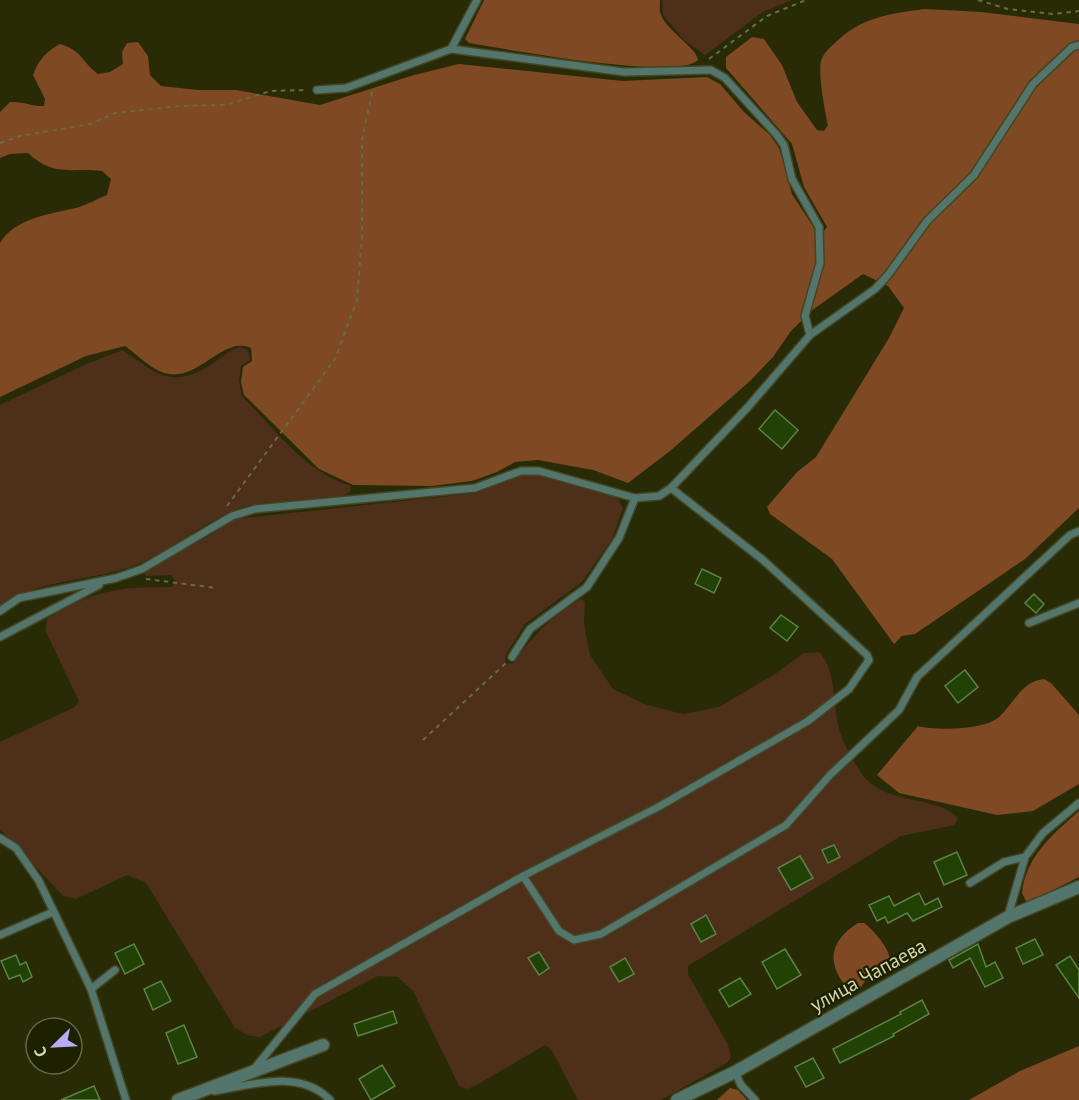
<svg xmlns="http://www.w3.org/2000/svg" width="1079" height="1100" font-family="'PT Sans',sans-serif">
	<rect width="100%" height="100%" fill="#282b06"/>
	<g fill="#4e2f1a">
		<polygon points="662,0 792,0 763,12 705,55 684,40 663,15"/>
		<path d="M241,347L248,350L250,360L241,366L239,381L242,396C274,428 306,473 351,486L350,492C327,506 283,499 256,504C213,512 178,548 138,564C94,582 38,578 0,606V405L86,364L123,350C156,374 173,390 212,364C222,357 229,350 241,347Z"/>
		<path d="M522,473L541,474L611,495L618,499L623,508L612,539L582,582L525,624L505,656L506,663L512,664C532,638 551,615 581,599L585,602L584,623L590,655L613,689L647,705L683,714L719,707L775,674L804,653L819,652C839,674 831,709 841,735C844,745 859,772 866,779C891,805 938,796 958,818L955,825L901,836L688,966V974L728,1045L731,1057L727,1063L661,1100H578L551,1049L545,1045L475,1086L467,1089L459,1086L413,991L398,977L378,976L260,1037L247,1035L235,1028L146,883L127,875L76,899L63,896L0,829V742L75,707L79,701L45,630L47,619C93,590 118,587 171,587L176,582L171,575L146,576L143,571L207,537L235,519L477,493Z"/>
	</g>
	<g fill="#7e4923">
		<path d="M484,0H660C660,4 659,11 661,15C667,31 697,48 698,60C678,81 505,49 469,43L465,39Z"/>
		<path d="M924,9L981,12L1079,24V508L1025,559L915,634L902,636L894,644L832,559L770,514L767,507L797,472L816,457L889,338L904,308L888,286L863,274L811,311L791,331L773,357L750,381L670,451L628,483L593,470L538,460L515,462L497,472L472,481L432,486L353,485L319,469L244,395L241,382L243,367L252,361L251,348C222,335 199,383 164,373C151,369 136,354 125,346L86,356L0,397V243C15,218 50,214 76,208C87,205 97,199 107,195L111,179L102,171C71,167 55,178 28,153L10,154L0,158V112L10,102C23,101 34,107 44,106L45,99L33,75C38,60 47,51 60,44C83,51 80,60 98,74L110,72L123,64L122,52L127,43L138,42L148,56L150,75L161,86L198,90H236L320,105L414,75L459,64L623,81L707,77L720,84L744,112L770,135L779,148L792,194L816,231L823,232L827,227L804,187L792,144L726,68V57L752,37L764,39L782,65L797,102L817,130L824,131L828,125C825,112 818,74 821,61C823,54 830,47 835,43C861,17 889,14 924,9Z"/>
		<path d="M1044,679L1051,683L1079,715V784L1033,811L997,815L899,793L877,775L918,726C937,731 984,730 999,717C1014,703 1022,681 1044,679Z"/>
		<path d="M1079,811V877L1027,903L1022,893C1026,856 1053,834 1079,811Z"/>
		<path d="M858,923H864C876,932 892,952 892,967L881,978L866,980L860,988L850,991C826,965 828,942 858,923Z"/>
		<polygon points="1079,1046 1079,1100 969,1100 1020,1071"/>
		<polygon points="730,1088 738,1090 747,1100 717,1100"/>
	</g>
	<g fill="#214105" stroke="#5e8248" stroke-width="1.5">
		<polygon points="775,410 798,430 782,449 759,429"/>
		<polygon points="702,569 721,578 714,593 695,584"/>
		<polygon points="1034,594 1044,604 1036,613 1025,603"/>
		<polygon points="781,615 798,627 787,641 770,628"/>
		<polygon points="965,670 978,687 958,703 945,686"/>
		<polygon points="834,845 840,857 828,863 822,850"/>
		<polygon points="957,852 967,875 944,885 934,862"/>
		<polygon points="800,856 813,878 791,890 778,868"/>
		<polygon points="919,893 925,905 938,898 942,907 913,921 907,913 888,923 885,917 877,921 869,905 889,896 894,906"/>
		<polygon points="706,915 716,934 701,942 691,924"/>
		<polygon points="1035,939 1043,955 1023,964 1016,948"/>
		<polygon points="134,944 144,964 125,974 115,953"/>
		<polygon points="978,944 986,967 995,962 1003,978 985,987 970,958 953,968 949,960"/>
		<polygon points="785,949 801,975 777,989 762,962"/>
		<polygon points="539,952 549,968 539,975 528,958"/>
		<polygon points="16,955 20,965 26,962 32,977 23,982 20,975 9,979 1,961"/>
		<polygon points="1070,956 1079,970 1079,998 1056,965"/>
		<polygon points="625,958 634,974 619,982 610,967"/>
		<polygon points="740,978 751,994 729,1007 719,990"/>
		<polygon points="161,981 171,1001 153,1010 144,989"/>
		<polygon points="922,1000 929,1014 893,1034 894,1036 840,1063 833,1049 901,1014 900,1012"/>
		<polygon points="393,1011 397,1023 358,1036 354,1024"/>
		<polygon points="184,1025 197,1057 178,1064 166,1033"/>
		<polygon points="813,1058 824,1078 806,1087 795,1067"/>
		<polygon points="382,1065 395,1086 371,1100 359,1079"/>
		<polygon points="94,1086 100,1100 61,1100"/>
	</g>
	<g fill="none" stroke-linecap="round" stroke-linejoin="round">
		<g stroke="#434622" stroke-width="10">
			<g id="service">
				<polyline points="451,49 477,0"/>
				<polyline points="810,335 875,289 888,275 927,221 974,175 1033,84 1072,47 1079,45"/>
				<polyline points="0,611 19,598 116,578 142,569 232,516 255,509 475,488 521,471 539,471 635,498 659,496 671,488 748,407 810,335 805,316 820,263 819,227 792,179 784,145 776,134 725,78 711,70 624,72 451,49 346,88 317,90"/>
				<polyline points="1029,623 1079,603"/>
				<polyline points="0,637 99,585"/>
				<polyline points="512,657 530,629 587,587 619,538 635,498"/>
				<polyline points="0,838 16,848 39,881 91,989 126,1100"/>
				<polyline points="523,876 559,931 574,940 601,934 786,825 830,775 899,710 917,677 1070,535 1079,531"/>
				<polyline points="970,883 1004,862 1025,857"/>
				<polyline points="1008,916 1025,857 1043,833 1079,803"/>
				<polyline points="0,935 53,912"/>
				<polyline points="91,989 115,970"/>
				<polyline points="254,1069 315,994 523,876 660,806 808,721 849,689 869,660 867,655 763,560 671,488"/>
				<polyline points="735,1072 741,1085 755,1100"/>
				<path d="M215,1091C253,1084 301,1069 330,1100"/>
			</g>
		</g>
		<g stroke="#434622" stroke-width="15">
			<g id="minor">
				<polyline points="178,1100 323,1045"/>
				<polyline points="677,1100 735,1072 1008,917 1079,887"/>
			</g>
		</g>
		<g stroke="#676b47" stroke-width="2" stroke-dasharray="4.5 4.5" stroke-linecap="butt">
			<polyline points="978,0 1008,9 1053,14 1079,11"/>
			<polyline points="709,59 767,16 806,0"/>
			<polyline points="0,143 20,136 91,124 115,113 180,106 226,105 271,91 308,90"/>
			<polyline points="227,506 335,359 357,300 362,236 362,140 373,88"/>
			<polyline points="146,579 217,588"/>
			<polyline points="423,740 506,663"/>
		</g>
		<use href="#service" stroke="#53756b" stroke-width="7"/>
		<use href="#minor" stroke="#53756b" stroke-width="12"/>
	</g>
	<g text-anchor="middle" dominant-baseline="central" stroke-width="4.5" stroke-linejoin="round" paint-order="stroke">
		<g font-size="20" fill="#d0d6b3" stroke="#1e2100">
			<text transform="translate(868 975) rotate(-29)">улица Чапаева</text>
		</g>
	</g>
	<g transform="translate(54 1046) rotate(246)"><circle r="28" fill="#1e2100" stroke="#656948" stroke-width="1.5"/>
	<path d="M0-4.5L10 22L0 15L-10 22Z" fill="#bbaaf6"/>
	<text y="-9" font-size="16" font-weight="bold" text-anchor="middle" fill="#d0d6b3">С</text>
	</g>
</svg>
